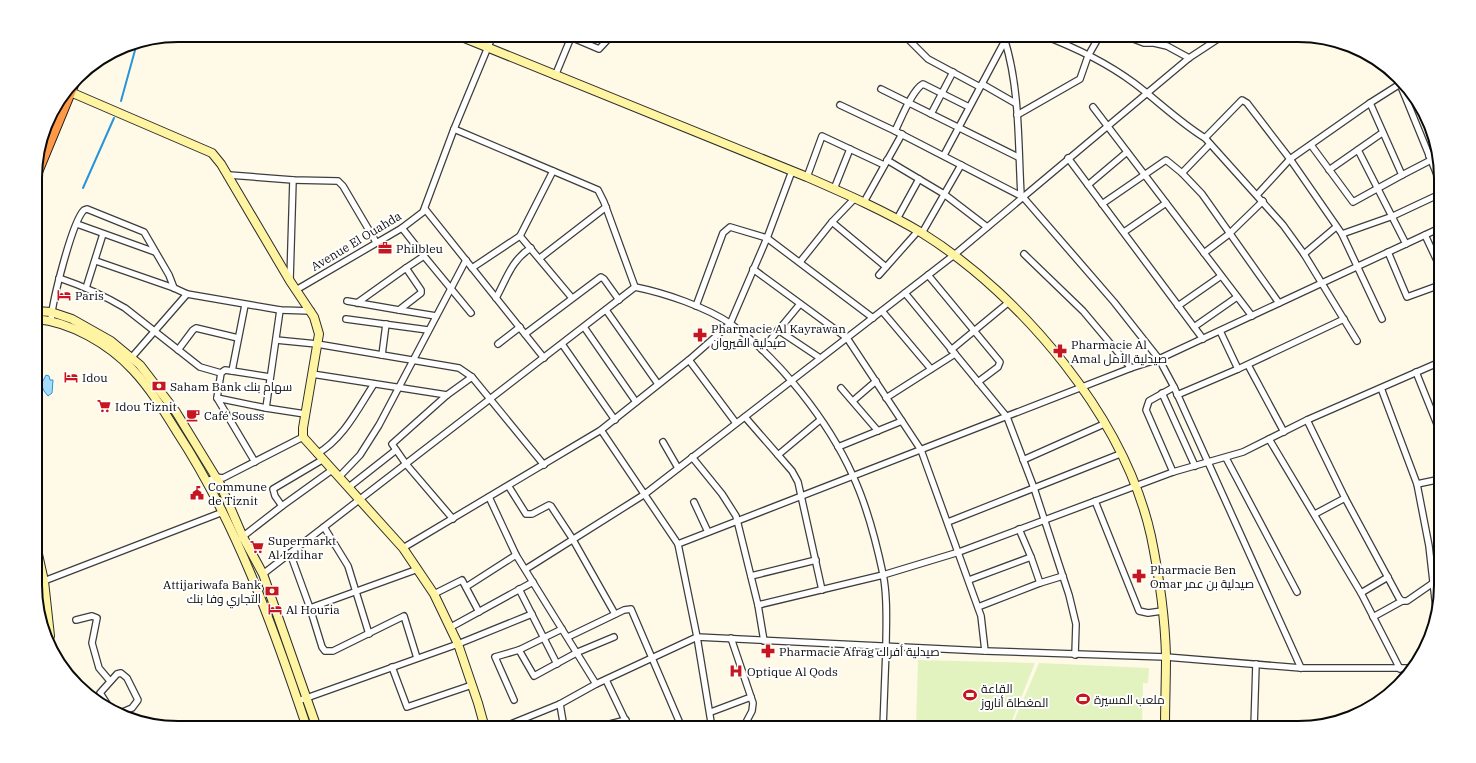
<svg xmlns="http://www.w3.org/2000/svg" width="1476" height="763" font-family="'IBM Plex Serif',Cairo,serif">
	<rect width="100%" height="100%" fill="#fffae7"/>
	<g fill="#e2f3c0">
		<polygon points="918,660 1035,663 1009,728 916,728"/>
		<polygon points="1039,663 1149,668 1148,683 1143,683 1142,728 1011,728"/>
	</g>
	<polygon fill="#a6ddfd" stroke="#2694db" points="46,375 49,376 50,380 53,380 52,393 48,396 44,391 40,381 43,381"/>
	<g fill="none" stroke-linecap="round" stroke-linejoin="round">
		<g stroke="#2694db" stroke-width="2">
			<polyline points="121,101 137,43"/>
			<polyline points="83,188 114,118"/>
		</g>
		<g stroke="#3d3d3d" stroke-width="8">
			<g id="street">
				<polyline points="566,35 599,49 612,35"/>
				<polyline points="904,35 928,59 980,87"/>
				<path d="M1042,35C1074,47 1107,63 1134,83C1158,101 1179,122 1205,138L1283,225L1304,254L1357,341"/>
				<polyline points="1123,35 1144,43 1154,43 1167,46 1189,58"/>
				<path d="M1005,41C1020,90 1018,144 1021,195"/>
				<polyline points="555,76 572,35"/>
				<polyline points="982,84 1015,103"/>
				<polyline points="881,89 1018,157"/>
				<polyline points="840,105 895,131 1023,197 1114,302 1159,359 1174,387 1301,668"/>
				<polyline points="1093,107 1252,316"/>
				<polyline points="931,114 953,72"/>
				<polyline points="1017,115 1080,79 1088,56 1100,35"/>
				<polyline points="454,129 598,190 604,202 635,287"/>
				<path d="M895,131C901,119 912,90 923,84L969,107"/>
				<polyline points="1205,138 1242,100 1247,103 1290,159 1342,234 1382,319"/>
				<polyline points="1311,145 1353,202 1402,175 1370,103"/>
				<polyline points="1358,150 1406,244"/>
				<polyline points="944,155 1008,35"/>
				<polyline points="1429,156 1437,153"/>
				<polyline points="1068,158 1203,339"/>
				<polyline points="887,160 944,194 987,227"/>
				<polyline points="1329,170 1382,133"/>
				<polyline points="1182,173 1210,144"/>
				<polyline points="229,175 293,180 338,181 343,186 376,242"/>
				<polyline points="1402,175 1431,160"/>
				<polyline points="807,177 822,136 884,165"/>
				<polyline points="1088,185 1127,152"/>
				<polyline points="834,189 850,149"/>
				<polyline points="1257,195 1290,159 1370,103 1400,84 1440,182"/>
				<polyline points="864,202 902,134"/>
				<polyline points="1102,204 1166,160 1182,173 1202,194 1279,303"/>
				<polyline points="425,209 544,358"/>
				<polyline points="897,219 919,179"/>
				<polyline points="832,222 886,267"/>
				<polyline points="77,224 155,252"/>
				<polyline points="402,228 424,256"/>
				<polyline points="1124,232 1166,203"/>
				<polyline points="922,233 961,165"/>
				<polyline points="1342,234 1393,216 1440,194"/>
				<polyline points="1425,235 1440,267"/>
				<polyline points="520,236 572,298"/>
				<polyline points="1388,252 1407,297 1440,285"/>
				<polyline points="1204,253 1229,234 1263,201"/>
				<polyline points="1024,254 1083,311 1131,368"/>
				<polyline points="1304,254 1336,227"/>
				<polyline points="540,258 606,207"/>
				<polyline points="96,261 174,288 187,294 280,310 311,311"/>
				<polyline points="800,262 832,222 855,198"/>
				<polyline points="406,268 424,256 471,313"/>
				<polyline points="472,268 520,236 553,171"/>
				<polyline points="753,269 847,338 921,450 981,616 985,651"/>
				<polyline points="879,275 918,231"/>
				<polyline points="928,275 1000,362 998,367 978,382"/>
				<path d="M59,278C83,286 103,295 125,308L200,367L221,373"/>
				<polyline points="290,280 293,180"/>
				<polyline points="86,288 103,234"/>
				<polyline points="296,290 402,228 423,212 454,129 493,35"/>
				<polyline points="905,293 1007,417 1034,488 1069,595 1076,624 1075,655"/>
				<path d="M496,298C506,280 512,259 531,248"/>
				<polyline points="347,301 399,310 421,293 421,290 406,268 357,303"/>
				<polyline points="245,305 232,371 270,377"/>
				<polyline points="696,306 723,233 730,227 767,238 873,318"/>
				<polyline points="1178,306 1221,276"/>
				<polyline points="399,310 436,316"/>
				<polyline points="606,310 658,384"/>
				<polyline points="882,311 931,369"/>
				<polyline points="346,319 428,330"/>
				<path d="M51,321C52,302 72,222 84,210L87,209L144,232L169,275L174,288"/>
				<polyline points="584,327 636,402"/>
				<polyline points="1194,327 1237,297"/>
				<polyline points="778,330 820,358"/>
				<polyline points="1220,331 1238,369"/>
				<polyline points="525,334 601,277 604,279 619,300"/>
				<polyline points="276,340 317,344 459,368 472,377 544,465"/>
				<polyline points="498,344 520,327"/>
				<polyline points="562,344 615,420"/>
				<polyline points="178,350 193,330 196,328 238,338"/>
				<polyline points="762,350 800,304"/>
				<polyline points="951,350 1009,302"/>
				<polyline points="382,355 386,324"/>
				<polyline points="132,357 187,294"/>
				<polyline points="689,360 736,423"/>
				<polyline points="1248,365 1284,432"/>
				<polyline points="232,371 225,370 221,373 217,398 255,462"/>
				<polyline points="1416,372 1441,434"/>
				<polyline points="312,374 447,395"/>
				<polyline points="841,388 878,431"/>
				<polyline points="1381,388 1417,484 1429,546 1436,608"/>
				<polyline points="1162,393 1195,466"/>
				<polyline points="1177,395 1238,369 1344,319"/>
				<polyline points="217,398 266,408 305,414"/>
				<polyline points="886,398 955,354"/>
				<polyline points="854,400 876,381"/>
				<polyline points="266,408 280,310"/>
				<polyline points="745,417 792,471 798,482 822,590"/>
				<polyline points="1307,420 1345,498 1399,598 1402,601 1407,601 1433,583"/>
				<polyline points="601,430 678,544 697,637 712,728"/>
				<polyline points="1269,439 1361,593 1400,669"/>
				<polyline points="663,442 678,468"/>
				<polyline points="838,447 902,421"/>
				<path d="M317,454C344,438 357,410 374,384"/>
				<polyline points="778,455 820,420"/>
				<polyline points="692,457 722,494 736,516 758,605 764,641"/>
				<polyline points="1226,458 1297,592"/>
				<polyline points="1023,460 1104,424"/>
				<polyline points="1173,472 1146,410 1149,401 1174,387"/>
				<polyline points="339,477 360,455 379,425 466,260"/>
				<polyline points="208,481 216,477 223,478 303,437"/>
				<polyline points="1417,484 1441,479"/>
				<polyline points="349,487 396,450"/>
				<polyline points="509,487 526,514 532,514 549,505 551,506 572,538 615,614"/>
				<polyline points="489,497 516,555 596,684"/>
				<polyline points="1095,501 1139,611 1148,613 1162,611"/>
				<polyline points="694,502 708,532"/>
				<polyline points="282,506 275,496 273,489 322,460"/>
				<polyline points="1315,514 1345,498"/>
				<polyline points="453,519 406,464 392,444 447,395 472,377"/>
				<polyline points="948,522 1120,454"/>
				<polyline points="324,527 348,566 369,634"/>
				<polyline points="1019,529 1031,557 1040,583"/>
				<polyline points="241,538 282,506 332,470"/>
				<polyline points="678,544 1131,368 1159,359 1440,228"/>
				<polyline points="403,548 601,430 689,360 730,324 767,238 792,171"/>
				<polyline points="290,553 310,608 322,647 325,651 333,651 404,616 417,658"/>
				<polyline points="526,569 645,494 954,255 1189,58 1224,35"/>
				<path d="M263,574L635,287C665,293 706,307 731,324C779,358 829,422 853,476C867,506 876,541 883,574C888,598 886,625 886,649C885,675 884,702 883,728"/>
				<polyline points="751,576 816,560"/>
				<polyline points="969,580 1031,557"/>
				<polyline points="44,581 223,512"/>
				<polyline points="466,587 516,555"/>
				<polyline points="519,589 557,664"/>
				<polyline points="1361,593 1388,577"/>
				<polyline points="434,594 462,580 479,612"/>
				<polyline points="758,605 883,575 959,552 1173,472 1243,452 1307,420 1440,362"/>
				<polyline points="978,607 1040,583 1063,576"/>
				<polyline points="310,608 418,569"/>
				<polyline points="1373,617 1402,601"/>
				<polyline points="76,620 92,616 97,618 92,643 99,668 110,681"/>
				<polyline points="451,627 533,582"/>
				<polyline points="568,637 624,610 631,609 682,728"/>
				<polyline points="731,638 753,703 752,711 743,728"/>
				<polyline points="519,650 534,676 578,652 614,637"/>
				<polyline points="392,667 407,707 472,685"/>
				<polyline points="606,680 629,728"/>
				<polyline points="514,700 495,657 519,650 562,629"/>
				<polyline points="298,701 458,644 532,614"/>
				<polyline points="560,704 564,728"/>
				<polyline points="111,710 100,693 117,674 121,673 127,678 138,700 132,708 118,714"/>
				<polyline points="711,712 751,697"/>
				<polyline points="1165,727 1179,728"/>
				<polyline points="501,728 560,704 596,684 697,637 985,651 1166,657 1301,668 1409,668"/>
				<polyline points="594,728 626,720"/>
				<polyline points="1254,728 1256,664"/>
			</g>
		</g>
		<g stroke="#2c2c2c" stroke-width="10">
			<g id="secondary">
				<path d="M457,35L807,177C846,194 885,211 922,233C1023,296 1125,419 1151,536C1159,575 1165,617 1166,656C1166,680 1165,704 1165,728"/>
				<polyline points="68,91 212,153 221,164 290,281 314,317 319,334 303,428 303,437 403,548 434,594 458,644 478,703 485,728"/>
				<polyline points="36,311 51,312 72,319 111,341 140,365 176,412 220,484 243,537 263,574 317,728"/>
				<path d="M36,319C71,322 109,344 133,370C150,388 164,411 177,432C236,522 273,626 307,728"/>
				<polyline points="36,545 44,581 50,636"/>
			</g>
		</g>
		<g stroke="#1b1b1b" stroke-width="12">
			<polyline id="highway" points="35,177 73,85"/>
		</g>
		<use href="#street" stroke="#fff" stroke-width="5.5"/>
		<use href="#secondary" stroke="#fff4a2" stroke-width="8"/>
		<use href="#highway" stroke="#ff9945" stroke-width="10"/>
	</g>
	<defs>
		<g id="office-bare" transform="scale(1.08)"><path d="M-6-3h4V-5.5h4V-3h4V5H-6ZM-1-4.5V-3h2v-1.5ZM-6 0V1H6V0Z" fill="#c7161f" stroke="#fff" stroke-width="2.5" paint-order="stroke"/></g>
		<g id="hotel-bare" transform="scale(1.08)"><path d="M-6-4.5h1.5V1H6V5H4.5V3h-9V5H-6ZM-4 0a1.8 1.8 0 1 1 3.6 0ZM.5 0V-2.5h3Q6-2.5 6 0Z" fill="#c7161f" stroke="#fff" stroke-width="2.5" paint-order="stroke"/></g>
		<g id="pharmacy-bare" transform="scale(1.08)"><path d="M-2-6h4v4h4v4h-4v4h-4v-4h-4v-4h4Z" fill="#c7161f" stroke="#fff" stroke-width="2.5" paint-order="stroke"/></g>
		<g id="bank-bare" transform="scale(1.08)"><path d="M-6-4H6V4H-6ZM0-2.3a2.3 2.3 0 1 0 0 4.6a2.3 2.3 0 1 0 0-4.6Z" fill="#c7161f" stroke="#fff" stroke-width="2.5" paint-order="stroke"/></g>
		<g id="supermarket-bare" transform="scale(1.08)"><path d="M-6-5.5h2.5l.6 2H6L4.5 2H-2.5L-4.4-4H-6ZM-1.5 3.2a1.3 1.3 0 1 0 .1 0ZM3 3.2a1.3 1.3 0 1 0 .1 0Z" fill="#c7161f" stroke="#fff" stroke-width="2.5" paint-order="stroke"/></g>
		<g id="cafe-bare" transform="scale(1.08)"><path d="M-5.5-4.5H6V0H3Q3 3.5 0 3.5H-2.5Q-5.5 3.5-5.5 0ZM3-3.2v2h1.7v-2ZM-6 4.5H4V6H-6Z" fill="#c7161f" stroke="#fff" stroke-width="2.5" paint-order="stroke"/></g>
		<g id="civic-bare" transform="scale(1.08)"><path d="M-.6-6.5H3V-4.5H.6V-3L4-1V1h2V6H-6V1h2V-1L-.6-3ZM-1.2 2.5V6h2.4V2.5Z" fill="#c7161f" stroke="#fff" stroke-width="2.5" paint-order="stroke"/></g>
		<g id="hospital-bare" transform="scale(1.08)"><path d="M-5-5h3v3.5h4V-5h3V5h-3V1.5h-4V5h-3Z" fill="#c7161f" stroke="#fff" stroke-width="2.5" paint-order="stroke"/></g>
		<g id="stadium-bare" transform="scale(1.08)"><path d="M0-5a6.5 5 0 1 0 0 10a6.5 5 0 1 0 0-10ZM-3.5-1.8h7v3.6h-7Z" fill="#c7161f" stroke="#fff" stroke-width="2.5" paint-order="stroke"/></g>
	</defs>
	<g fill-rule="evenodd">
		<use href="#office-bare" x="385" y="248"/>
		<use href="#hotel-bare" x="64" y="295"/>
		<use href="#pharmacy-bare" x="700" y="335"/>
		<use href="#pharmacy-bare" x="1060" y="351"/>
		<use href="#hotel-bare" x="71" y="377"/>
		<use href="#bank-bare" x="159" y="386"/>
		<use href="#supermarket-bare" x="104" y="406"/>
		<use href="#cafe-bare" x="193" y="415"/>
		<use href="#civic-bare" x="197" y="493"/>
		<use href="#supermarket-bare" x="257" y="547"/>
		<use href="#pharmacy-bare" x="1139" y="576"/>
		<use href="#bank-bare" x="272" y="591"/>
		<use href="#hotel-bare" x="275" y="609"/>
		<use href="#pharmacy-bare" x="768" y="651"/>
		<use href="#hospital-bare" x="736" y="671"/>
		<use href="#stadium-bare" x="970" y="695"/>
		<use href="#stadium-bare" x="1083" y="699"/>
	</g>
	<g text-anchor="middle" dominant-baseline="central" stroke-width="4" stroke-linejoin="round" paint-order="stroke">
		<g font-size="12" fill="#0a0a0a" stroke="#fff">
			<text transform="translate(356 241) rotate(-31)">Avenue El Ouahda</text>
		</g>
		<g font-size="12" fill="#0a0a0a" stroke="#fff" text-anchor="start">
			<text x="396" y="248">Philbleu</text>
			<text x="75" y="295">Paris</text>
			<text x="711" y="328">Pharmacie Al Kayrawan<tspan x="711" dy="14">صيدلية القيروان</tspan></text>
			<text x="1071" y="344">Pharmacie Al<tspan x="1071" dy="14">Amal صيدلية الأمل</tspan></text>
			<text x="82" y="377">Idou</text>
			<text x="170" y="386">Saham Bank سهام بنك</text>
			<text x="115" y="406">Idou Tiznit</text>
			<text x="204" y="415">Café Souss</text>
			<text x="208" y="486">Commune<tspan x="208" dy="14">de Tiznit</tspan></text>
			<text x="268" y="540">Supermarkt<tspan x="268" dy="14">Al Izdihar</tspan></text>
			<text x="1150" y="569">Pharmacie Ben<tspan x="1150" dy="14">Omar صيدلية بن عمر</tspan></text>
			<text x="261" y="584" text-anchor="end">Attijariwafa Bank<tspan x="261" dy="14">التجاري وفا بنك</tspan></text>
			<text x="286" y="609">Al Houria</text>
			<text x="779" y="651">Pharmacie Afrag صيدلية أفراك</text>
			<text x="747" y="671">Optique Al Qods</text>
			<text x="981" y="688">القاعة<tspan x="981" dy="14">المغطاة أناروز</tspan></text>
			<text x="1094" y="699">ملعب المسيرة</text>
		</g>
	</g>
	<path d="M0 0H1476V763H0ZM178 42H1298A136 136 0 0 1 1434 178V585A136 136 0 0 1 1298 721H178A136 136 0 0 1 42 585V178A136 136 0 0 1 178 42Z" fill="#fff" fill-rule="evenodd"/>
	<path fill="none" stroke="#0a0a0a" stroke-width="2" d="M178 42H1298A136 136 0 0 1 1434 178V585A136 136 0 0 1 1298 721H178A136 136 0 0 1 42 585V178A136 136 0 0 1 178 42Z"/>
</svg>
